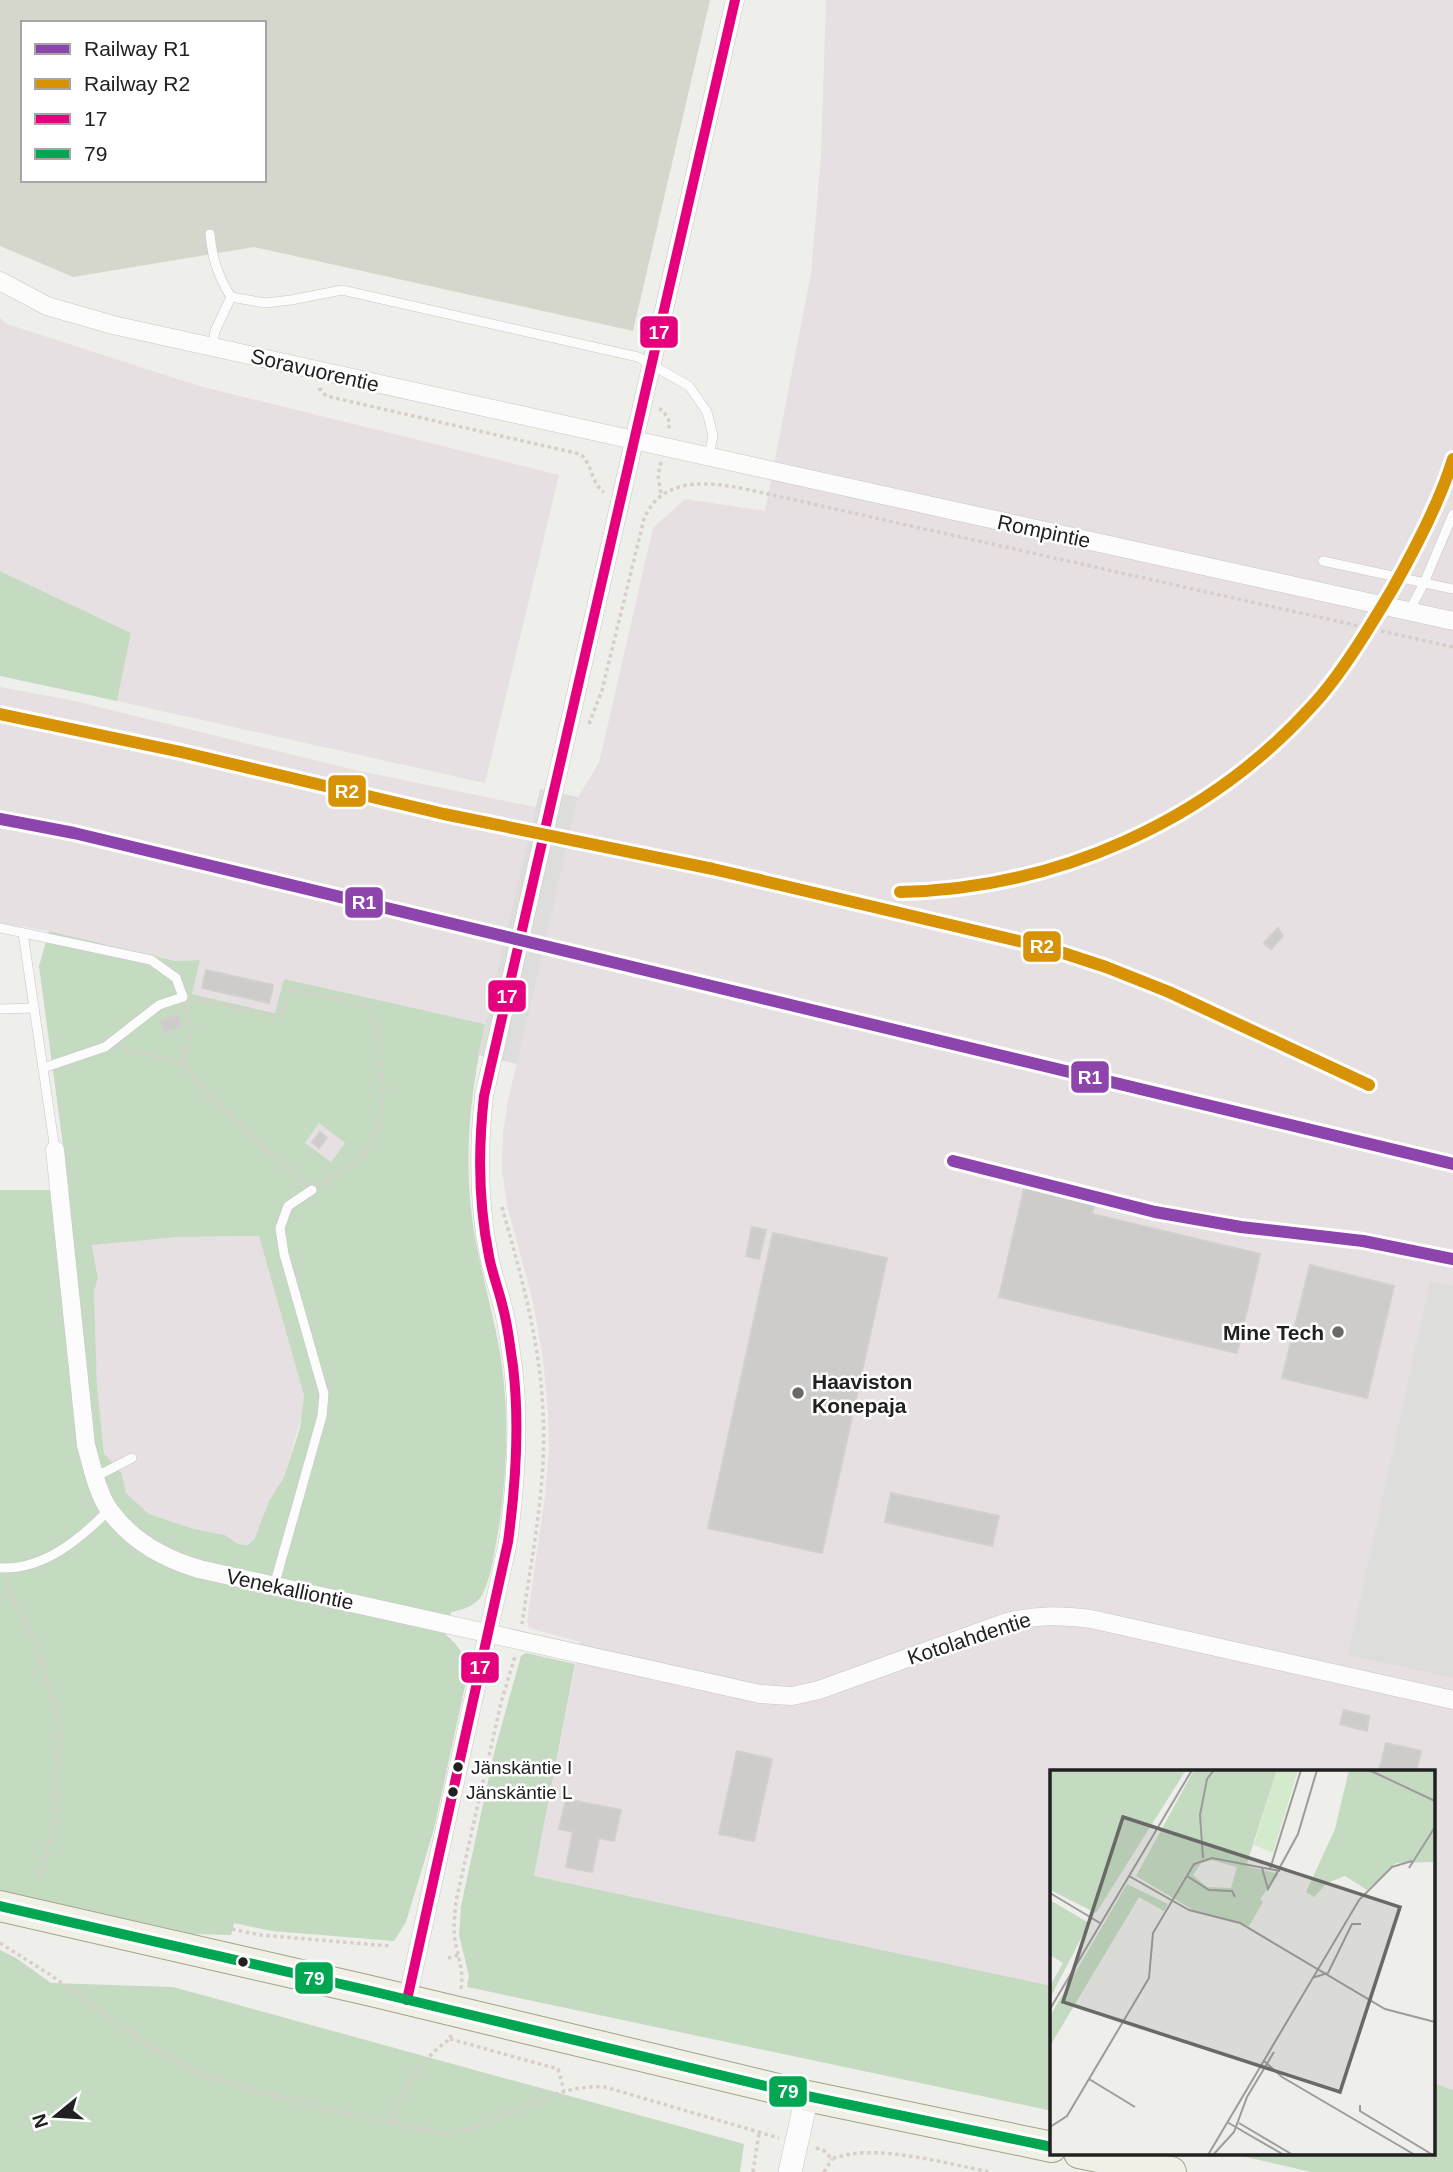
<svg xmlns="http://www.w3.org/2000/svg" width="1453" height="2172" font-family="Helvetica,sans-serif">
	<rect width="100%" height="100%" fill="#eeeeea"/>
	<g fill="#e7e0e2">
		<polygon points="826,0 1453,0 1453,2090 1434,2083 1434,1771 1052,1771 1052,1986 534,1876 580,1642 529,1628 527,1621 545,1496 549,1451 548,1412 543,1359 533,1302 507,1205 502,1170 503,1134 508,1100 524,1032 284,980 276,1013 192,994 199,960 177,961 49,931 0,923 0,687 75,701 350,769 573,815 578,797 599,763 653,528 685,499 765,511 811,273 821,157"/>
		<polygon points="0,318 7,324 196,385 559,475 485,783 117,701 131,633 0,571"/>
		<polygon points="319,1123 346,1143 331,1163 305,1143"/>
		<polygon points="259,1236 304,1396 303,1412 284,1477 269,1501 254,1540 246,1545 238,1544 225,1535 194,1529 149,1514 126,1493 122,1474 104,1453 97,1386 94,1291 98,1279 92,1244 179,1237"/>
	</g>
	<polygon fill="#dddddb" points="1430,1282 1453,1286 1453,1678 1348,1655"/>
	<path fill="#d5d7cc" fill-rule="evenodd" d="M0,0H710L633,331L254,247L73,277L0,246ZM23,23H264V180H23Z"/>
	<g fill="#c4dbc2" fill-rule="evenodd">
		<polygon points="0,571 131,633 117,701 0,676"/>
		<path d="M49,931L176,961L200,960L192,994L275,1013L284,979L485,1024C472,1085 464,1146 471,1208C476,1259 493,1308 501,1359C510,1420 507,1483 496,1544C493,1561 490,1580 482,1595C476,1606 462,1610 451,1612L446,1635C459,1646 465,1655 468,1672L434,1829L406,1922L394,1941L272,1931L234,1923L231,1935L194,1934L0,1890V1190H69L39,966ZM319,1123L345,1143L331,1162L305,1143ZM259,1236L304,1396L300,1428L284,1477L269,1501L254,1540L247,1545L238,1544L225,1535L194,1529L149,1514L126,1493L122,1474L104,1453L97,1386L94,1291L98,1279L92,1245L179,1237Z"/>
		<polygon points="526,1653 575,1664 534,1876 1052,1986 1052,2111 467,1987 469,1976 459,1935 461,1906 495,1749 521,1656"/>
		<polygon points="0,1950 16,1958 51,1983 173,1987 744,2144 740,2172 0,2172"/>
		<polygon points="1434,2083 1453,2090 1453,2172 1311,2172 1229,2153 1434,2153"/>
	</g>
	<polygon fill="#dddddc" points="540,789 578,797 517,1064 478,1055"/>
	<g fill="#cdccca" stroke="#d1d0cc" stroke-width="2">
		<polygon points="1278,928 1283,936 1271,949 1264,943"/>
		<polygon points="206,970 273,985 269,1003 202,988"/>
		<polygon points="178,1014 182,1027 164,1032 160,1020"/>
		<polygon points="320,1132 327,1138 319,1148 312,1142"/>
		<polygon points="1025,1185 1095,1202 1092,1214 1260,1254 1237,1353 999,1297"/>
		<polygon points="752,1227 766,1230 759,1259 746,1256"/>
		<polygon points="773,1233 887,1258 822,1553 708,1528"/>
		<polygon points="1310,1265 1394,1286 1367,1398 1282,1378"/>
		<polygon points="891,1493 999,1516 992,1546 885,1522"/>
		<polygon points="1344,1710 1369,1716 1367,1731 1340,1724"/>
		<polygon points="1386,1743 1421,1751 1416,1771 1379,1771"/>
		<polygon points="737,1751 772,1759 754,1841 719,1834"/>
		<polygon points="566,1799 621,1810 614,1841 599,1838 592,1872 566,1867 573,1832 559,1829"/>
	</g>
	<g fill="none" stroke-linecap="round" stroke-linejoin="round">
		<g stroke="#c6c6c4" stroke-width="10">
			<g id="service">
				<path d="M210,234C212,258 218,276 231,297L265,303L291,300L342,290L638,357L689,386L707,412L713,435L709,457"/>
				<polyline points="212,348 215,331 231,297"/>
				<polyline points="1323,561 1453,589"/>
				<polyline points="1409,611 1424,583 1453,514"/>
				<polyline points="0,928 151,960 176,978 183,997 159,1005 105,1047 43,1068"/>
				<polyline points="23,933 55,1150"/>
				<polyline points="0,1009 34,1008"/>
				<polyline points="95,1477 132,1458"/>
				<path d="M0,1568C44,1570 80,1539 109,1510"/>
				<polyline points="274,1586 322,1416 324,1394 284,1254 280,1228 288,1206 312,1190"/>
			</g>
		</g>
		<g stroke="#c6c6c4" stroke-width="19">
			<g id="minor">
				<polyline points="0,281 47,306 113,325 1453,621"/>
				<path d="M55,1150L86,1445C92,1466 97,1493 110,1511C132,1541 165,1559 199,1569L760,1694L792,1696L819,1690L1007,1622C1038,1615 1059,1615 1091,1619L1453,1700"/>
				<path d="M407,2000L508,1542C516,1483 520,1425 513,1366C510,1347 508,1326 503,1308C499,1290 492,1273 489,1256C478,1202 478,1150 484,1096L735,0"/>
			</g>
		</g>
		<g stroke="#c6c6c4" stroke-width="24">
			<polyline id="tertiary" points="790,2172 807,2096"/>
		</g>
		<g stroke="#a3a288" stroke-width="32">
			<g id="primary">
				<polyline points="0,1906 371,1991 807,2096 1052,2147"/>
				<polyline points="1079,2153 1171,2172"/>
			</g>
		</g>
		<g stroke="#d7ceca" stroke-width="3.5" stroke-dasharray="3.5 3.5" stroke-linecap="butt">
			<path d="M319,388L326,396L580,454C593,464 590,482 604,492"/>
			<polyline points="659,409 663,410 670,423 668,431"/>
			<polyline points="661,462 658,475 661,495"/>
			<path d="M589,724L602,690L644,519C665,468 727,485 768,494L1453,647"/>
			<polygon points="291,988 368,1006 378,1032 383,1088 381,1122 372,1142 358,1161 312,1190 207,1095 183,1062 191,1029 183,997 280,1017"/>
			<polyline points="124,1050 183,1062"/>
			<path d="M502,1207C521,1275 540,1341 543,1412C547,1483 532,1554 522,1624"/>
			<polyline points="8,1579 8,1588 15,1605 24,1617 33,1638 60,1722 56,1810 41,1880"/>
			<polyline points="232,1929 260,1935 390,1946"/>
			<path d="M0,1943L52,1976L146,2044L197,2072L241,2087L312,2106L445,2134C501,2127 547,2083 605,2087L779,2138"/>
			<polyline points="448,1958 459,1955"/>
			<path d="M461,1989C464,1971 458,1958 455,1940C453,1927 455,1914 456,1901L501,1703L515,1656"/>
			<polyline points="450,2039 558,2069 564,2090"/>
			<path d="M393,2123C401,2089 421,2059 450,2039L451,2035"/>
			<path d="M816,2148L823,2150L832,2159C872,2142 948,2164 990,2172"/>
			<polyline points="753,2172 759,2133"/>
			<polyline points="824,2172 832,2159"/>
		</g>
		<use href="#service" stroke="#fcfcfc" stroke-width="9"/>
		<use href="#minor" stroke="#fcfcfc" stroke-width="18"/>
		<use href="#tertiary" stroke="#fcfcfc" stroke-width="23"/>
		<use href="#primary" stroke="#f1f0e7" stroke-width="30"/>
		<g stroke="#fff" stroke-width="16">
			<path id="bus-1" d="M407,2000L508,1542C516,1483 520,1425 513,1366C510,1347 508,1326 503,1308C499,1290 492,1273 489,1256C478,1202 478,1150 484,1096L735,0"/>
		</g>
		<g stroke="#fff" stroke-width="16">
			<polyline id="bus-2" points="0,1906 371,1991 807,2096 1052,2147"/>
		</g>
		<use href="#bus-1" stroke="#e5007d" stroke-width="10"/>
		<use href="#bus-2" stroke="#00a651" stroke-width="10"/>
		<g stroke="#fff" stroke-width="18">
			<g id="rail-1">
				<polyline points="0,819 74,833 1453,1164"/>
				<polyline points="953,1161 1155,1212 1241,1227 1363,1241 1453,1259"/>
			</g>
		</g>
		<g stroke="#fff" stroke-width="18">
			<g id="rail-2">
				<polyline points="0,714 181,752 444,814 713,869 1048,948 1106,967 1169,992 1369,1085"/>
				<path d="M900,892C1055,889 1207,822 1312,706C1341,675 1371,625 1393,588C1415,549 1440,502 1453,459"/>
			</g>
		</g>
		<use href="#rail-1" stroke="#8e44ad" stroke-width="12"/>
		<use href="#rail-2" stroke="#d79205" stroke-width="12"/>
	</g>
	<g fill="#696967" stroke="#fff" stroke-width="2.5">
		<circle cx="1338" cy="1332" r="7"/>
		<circle cx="798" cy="1393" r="7"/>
	</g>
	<g fill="#212121" stroke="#fff" stroke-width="2.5">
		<circle cx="458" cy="1767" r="6"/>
		<circle cx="453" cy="1792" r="6"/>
		<circle cx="243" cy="1962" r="6"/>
	</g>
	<g text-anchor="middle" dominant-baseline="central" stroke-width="5" stroke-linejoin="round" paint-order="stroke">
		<g font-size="19" fill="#212121" stroke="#fff" text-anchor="start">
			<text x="471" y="1767">Jänskäntie I</text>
			<text x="466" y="1792">Jänskäntie L</text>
		</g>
		<g font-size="21" fill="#212121" stroke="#fff">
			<text transform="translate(315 370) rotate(13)">Soravuorentie</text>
			<text transform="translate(1044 531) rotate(12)">Rompintie</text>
			<text transform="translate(290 1589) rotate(12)">Venekalliontie</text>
			<text transform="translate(969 1638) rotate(-18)">Kotolahdentie</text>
		</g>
		<g font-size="21" font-weight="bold" fill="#212121" stroke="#fff" text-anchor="end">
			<text x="1324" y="1332">Mine Tech</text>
			<text x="812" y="1381" text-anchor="start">Haaviston<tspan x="812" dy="24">Konepaja</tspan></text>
		</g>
	</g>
	<g transform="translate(1050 1770)">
		<rect width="385" height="385" fill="#eeeeea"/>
		<path d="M227,0H248L223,83L204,75Z" fill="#d4eacc"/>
		<path d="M0,0H136L46,143L0,120ZM144,0H227L196,96L229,104L210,129L213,132L199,156L143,140L86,106ZM161,90L187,97L181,118L157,117L143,105L151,93ZM299,0H385V92L346,93L317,120L295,106L277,113L264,127L256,122L285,59ZM77,114L118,134L114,141L89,127L0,276V246ZM0,130L39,153L0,228V216L13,193L0,185Z" fill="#c4dbc2" fill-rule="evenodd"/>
		<path fill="none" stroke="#9c9c9a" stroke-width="2" d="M319,0L385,31M153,88L150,45L157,9L164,0M212,98L218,119L248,64L267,0M359,98L385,57M220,99L251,0M79,106L139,140L190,153L335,239L385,252M137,106L159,120L182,121L185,127M0,123L50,153M262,208L278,203L302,154H311M0,239L142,0M214,291L232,307L365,385M39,309L85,337M310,335V341L383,385M177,352L234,385M189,353L243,385M0,357L17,346L99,208L103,163L144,94L162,88L230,101M158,385L309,130L342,97L362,91M163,385L184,362L197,327L224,282"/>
		<path fill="#696967" fill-opacity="0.15" stroke="#696967" stroke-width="3.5" d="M73,47L350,137L290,322L13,232Z"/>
		<rect width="385" height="385" fill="none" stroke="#212121" stroke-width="3.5"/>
	</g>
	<g stroke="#fff" stroke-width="2.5">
		<rect x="639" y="315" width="40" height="34" rx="7" fill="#e5007d"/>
		<rect x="327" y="774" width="40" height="34" rx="7" fill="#d79205"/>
		<rect x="344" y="886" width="40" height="33" rx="7" fill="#8e44ad"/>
		<rect x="1022" y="930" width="40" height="33" rx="7" fill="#d79205"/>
		<rect x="487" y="979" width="40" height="34" rx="7" fill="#e5007d"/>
		<rect x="1070" y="1060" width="40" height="34" rx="7" fill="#8e44ad"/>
		<rect x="460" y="1651" width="40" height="33" rx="7" fill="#e5007d"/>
		<rect x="294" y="1961" width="40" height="34" rx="7" fill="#00a651"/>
		<rect x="768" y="2075" width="40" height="33" rx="7" fill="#00a651"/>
	</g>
	<g font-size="19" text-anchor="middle" font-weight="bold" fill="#fff">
		<text x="659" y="339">17</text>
		<text x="347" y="798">R2</text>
		<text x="364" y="909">R1</text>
		<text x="1042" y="953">R2</text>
		<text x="507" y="1003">17</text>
		<text x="1090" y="1084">R1</text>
		<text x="480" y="1674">17</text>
		<text x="314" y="1985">79</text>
		<text x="788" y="2098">79</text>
	</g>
	<rect x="21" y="21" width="245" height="161" fill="#ffffff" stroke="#a6a6a6" stroke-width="2"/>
	<rect x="35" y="44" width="35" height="10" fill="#8e44ad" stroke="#a6a6a6" stroke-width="2"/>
	<text x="84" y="56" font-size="21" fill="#212121">Railway R1</text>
	<rect x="35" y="79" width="35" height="10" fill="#d79205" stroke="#a6a6a6" stroke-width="2"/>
	<text x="84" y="91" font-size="21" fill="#212121">Railway R2</text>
	<rect x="35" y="114" width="35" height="10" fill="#e5007d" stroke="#a6a6a6" stroke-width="2"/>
	<text x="84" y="126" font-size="21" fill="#212121">17</text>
	<rect x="35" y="149" width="35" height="10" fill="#00a651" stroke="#a6a6a6" stroke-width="2"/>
	<text x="84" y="161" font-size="21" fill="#212121">79</text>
	<g transform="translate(56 2116) rotate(252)" stroke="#ffffff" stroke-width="5" paint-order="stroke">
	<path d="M0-5L12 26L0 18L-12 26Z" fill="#212121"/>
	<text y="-10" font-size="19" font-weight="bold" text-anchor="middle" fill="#212121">N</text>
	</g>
</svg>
